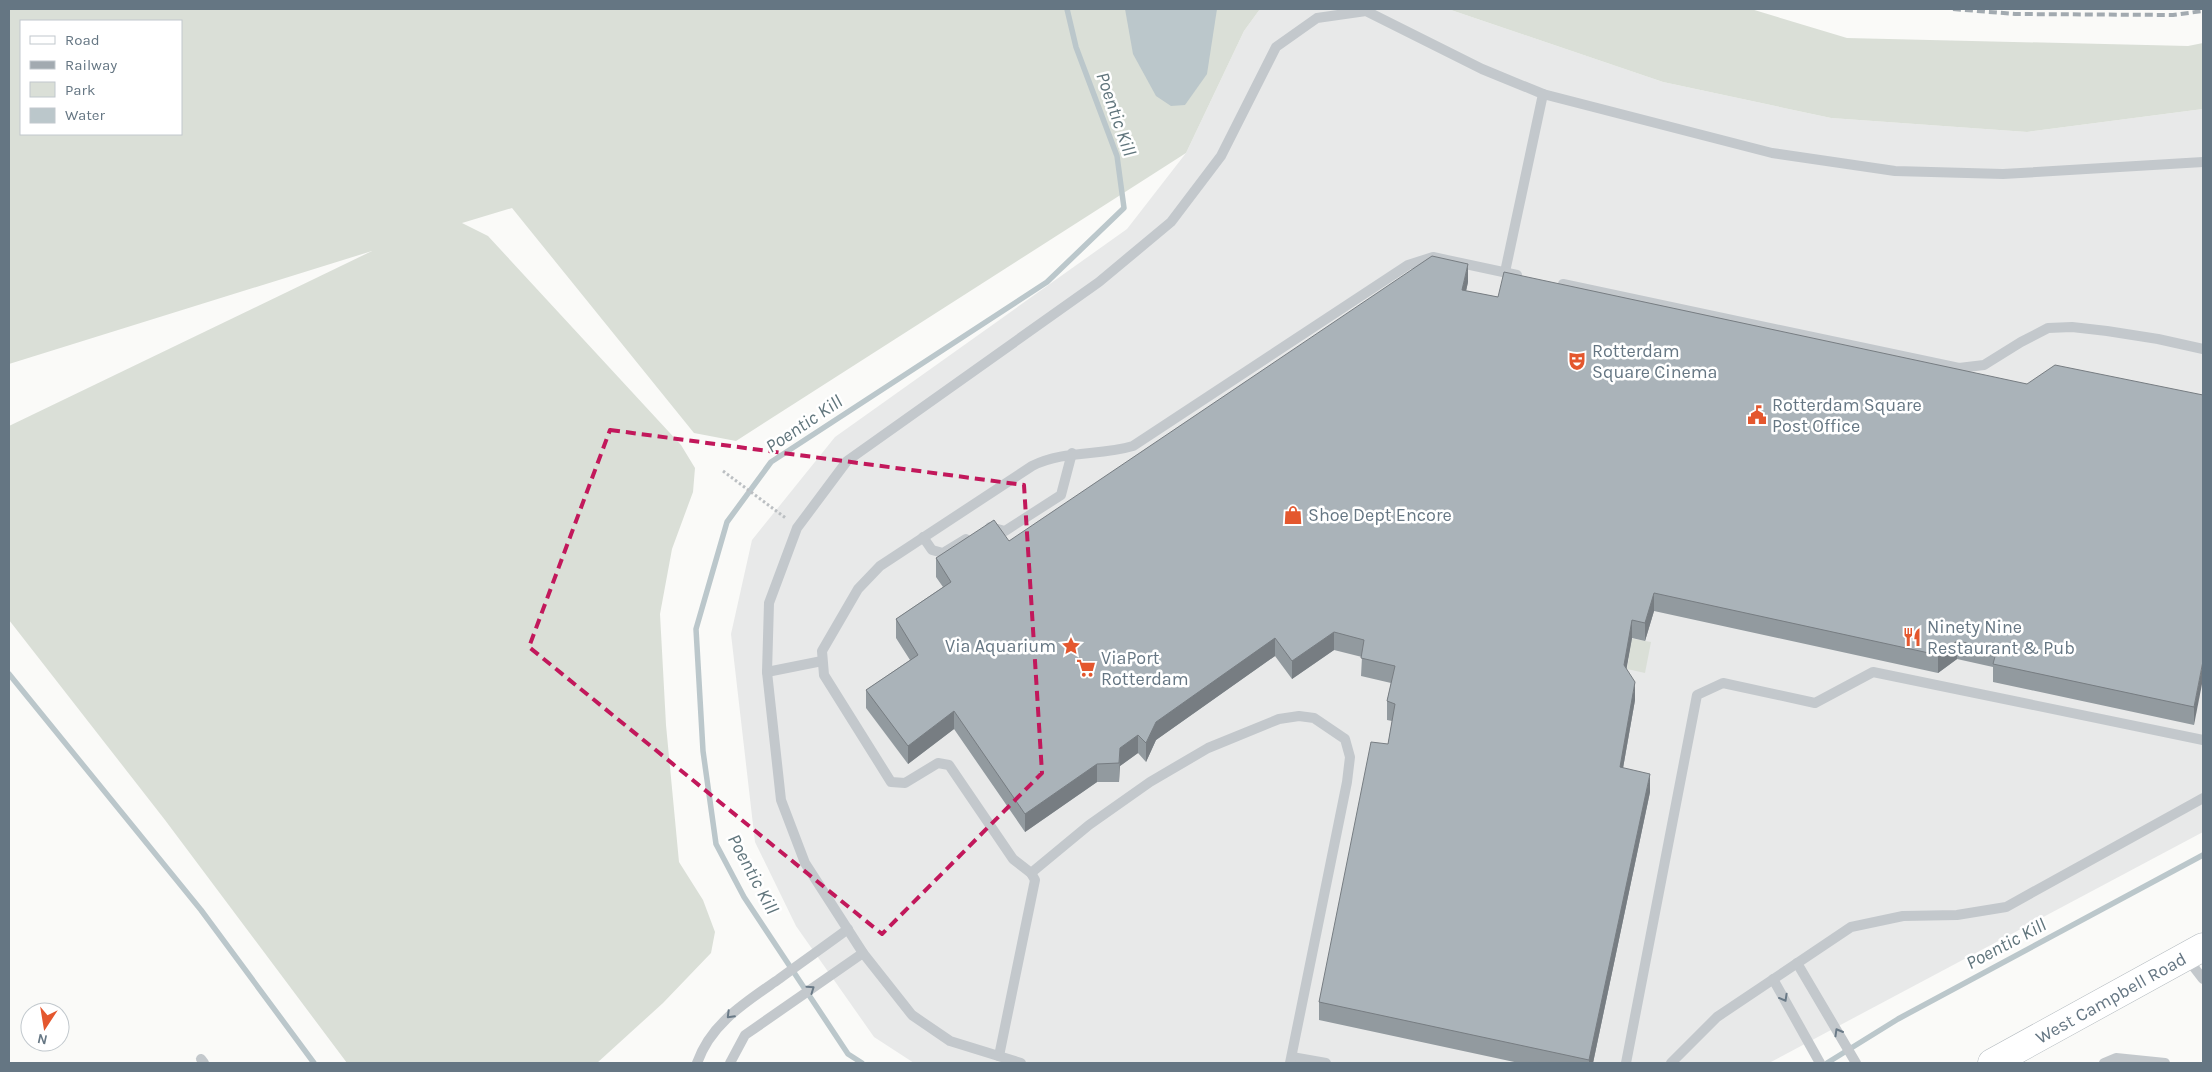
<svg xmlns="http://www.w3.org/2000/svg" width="2212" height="1072" font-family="Karla,sans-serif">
	<rect width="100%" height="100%" fill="#fafaf8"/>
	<polygon fill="#e8e9e9" points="1260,9 1448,9 1663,82 1831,118 2027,132 2203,109 2203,832 1769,1063 914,1063 874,1037 796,926 755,842 731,634 752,540 835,437 1127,229 1186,153 1244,31"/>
	<g fill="#dadfd7" fill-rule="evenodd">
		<path d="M9,9H1260L1244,31L1186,153L736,441L694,433L512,208L462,223L488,236L681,445L695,468L693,492L672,549L660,614L666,725L679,862L703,900L715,932L711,953L663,1003L597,1063H347L165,820L9,620V426L372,251L9,364ZM21,21H181V134H21Z"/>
		<polygon points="1448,9 1751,9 1847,38 2188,46 2203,43 2203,109 2027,132 1831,118 1663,82"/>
		<polygon points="1628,638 1651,642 1645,673 1627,669 1629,658 1624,657"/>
	</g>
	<polygon fill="#bbc7cb" points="1125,9 1217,9 1207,74 1185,105 1171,106 1156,96 1133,54"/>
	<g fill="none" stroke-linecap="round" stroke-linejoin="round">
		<g stroke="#bbc7cb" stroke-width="5.5">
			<polyline points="9,674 201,910 314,1063"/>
			<polyline points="862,1063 848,1054 744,897 716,844 703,751 696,629 727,522 771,462 1047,282 1124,208 1117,156 1076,47 1067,9"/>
			<polyline points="1827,1063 1898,1019 2203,855"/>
		</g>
		<g stroke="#b3babf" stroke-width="29">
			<polyline id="secondary" points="1992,1063 2203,947"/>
		</g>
		<polyline stroke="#bbbfc2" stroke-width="3" stroke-dasharray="2.5 2.5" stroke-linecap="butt" points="723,471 787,519"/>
		<g stroke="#c3c8cc" stroke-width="10">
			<polyline points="1505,272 1543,94"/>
			<polyline points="1563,284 1959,368 1984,365 2021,342 2048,328 2072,327 2107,331 2158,339 2203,349"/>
			<polyline points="990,527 1005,531 1061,495 1072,453"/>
			<polyline points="923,537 932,550 943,553 966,539"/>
			<polyline points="767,672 822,661"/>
			<polyline points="2186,957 2203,979"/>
			<polyline points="1797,963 1856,1063"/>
			<polyline points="1773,979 1820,1063"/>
			<polyline points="999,1056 1035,880 1031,873"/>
			<polyline points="1292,1057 1326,1063"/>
			<polyline points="201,1059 204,1063"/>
			<path d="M697,1063C711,1023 746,1002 779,979C802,962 825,946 848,929"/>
			<polyline points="730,1063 745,1035 863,953"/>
			<polyline points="1021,1063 950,1041 912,1015 863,953 805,863 781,800 767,672 769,603 797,528 847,461 1099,282 1171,222 1221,156 1276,47 1317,18 1366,11 1482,69 1543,94 1772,153 1895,171 2003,174 2203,162"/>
			<path d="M1290,1063L1347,782L1350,757L1345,739L1314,718L1299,716L1279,719L1208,748L1150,782L1089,825L1031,873L1013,859L949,765L938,763L905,783L891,782L824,675L822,651L858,589L880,566L1032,466C1064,450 1099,456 1133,446L1408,265L1433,257L1517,275"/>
			<polyline points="1626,1063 1697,695 1723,683 1815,703 1873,672 2203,740"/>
			<polyline points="1671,1063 1717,1017 1851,927 1903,916 1957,915 2006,907 2203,798"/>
			<polyline points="2104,1063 2116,1058 2165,1063"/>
		</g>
		<use href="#secondary" stroke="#fff" stroke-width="28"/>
		<polyline stroke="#a2aab0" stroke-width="4" stroke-dasharray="8 4" stroke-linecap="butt" points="1953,9 2015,14 2173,15 2203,11"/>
	</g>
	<polygon fill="#929a9f" points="1468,282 1466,291 1498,297 2027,384 2203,395 2194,725 1993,682 1993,667 1957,659 1938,673 1654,611 1645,641 1632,638 1626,669 1635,700 1623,768 1650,792 1593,1063 1519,1063 1319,1020 1319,1002 1388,744 1392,721 1387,720 1387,701 1391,683 1361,676 1362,657 1334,650 1292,679 1275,656 1156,740 1146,762 1138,753 1120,766 1119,782 1097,782 1025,832 954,729 908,764 866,708 866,690 910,660 896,638 896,619 943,587 936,577 936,558 1009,541"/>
	<g fill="#777d82">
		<polygon points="1468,264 1468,282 1462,309 1462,290"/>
		<polygon points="1654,593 1654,611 1645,641 1645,623"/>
		<polygon points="1632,620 1632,638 1624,683 1624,665"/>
		<polygon points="1334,632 1334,650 1292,679 1292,661"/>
		<polygon points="1275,638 1275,656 1156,740 1146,762 1146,743 1156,722"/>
		<polygon points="1957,641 1957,659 1938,673 1938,655"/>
		<polygon points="2203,661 2203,679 2194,725 2194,707"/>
		<polygon points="1635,682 1635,700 1620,785 1620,767"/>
		<polygon points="954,711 954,729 908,764 908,746"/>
		<polygon points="1138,735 1138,753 1120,766 1119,782 1120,748"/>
		<polygon points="1097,764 1097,782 1025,832 1025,814"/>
		<polygon points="1650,774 1650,792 1593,1063 1589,1063 1589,1060"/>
	</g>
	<polygon fill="#aab3b9" stroke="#777d82" points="1432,256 1468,264 1462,290 1498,297 1504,272 2027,384 2055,365 2203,395 2203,661 2194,707 1993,664 1997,649 1957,641 1938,655 1654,593 1645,623 1632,620 1624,665 1635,682 1620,767 1650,774 1589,1060 1319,1002 1371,742 1388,744 1395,704 1387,701 1395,666 1361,658 1364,640 1334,632 1292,661 1275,638 1156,722 1146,743 1138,735 1120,748 1119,763 1097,764 1025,814 954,711 908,746 866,690 918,655 896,619 951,582 936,558 994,520 1009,541"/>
	<defs><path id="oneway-chevron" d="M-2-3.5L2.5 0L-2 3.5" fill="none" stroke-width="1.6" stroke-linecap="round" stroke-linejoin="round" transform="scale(1.25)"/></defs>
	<g stroke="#6a7a87">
		<use href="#oneway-chevron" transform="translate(811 989) rotate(-35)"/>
		<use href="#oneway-chevron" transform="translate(1784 998) rotate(61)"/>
		<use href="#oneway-chevron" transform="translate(730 1015) rotate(135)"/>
		<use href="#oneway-chevron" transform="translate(1838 1032) rotate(-120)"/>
	</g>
	<path fill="none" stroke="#c2185b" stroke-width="4" stroke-dasharray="10 6" stroke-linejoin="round" d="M610,430L1024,485L1042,773L882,934L529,647Z"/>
	<defs>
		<g id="theatre-bare" transform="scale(1.5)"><path d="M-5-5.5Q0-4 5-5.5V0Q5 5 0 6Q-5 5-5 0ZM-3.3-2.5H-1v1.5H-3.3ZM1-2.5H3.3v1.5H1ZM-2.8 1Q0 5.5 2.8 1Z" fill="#e4572e" stroke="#fff" stroke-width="2.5" paint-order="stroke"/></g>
		<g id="civic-bare" transform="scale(1.5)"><path d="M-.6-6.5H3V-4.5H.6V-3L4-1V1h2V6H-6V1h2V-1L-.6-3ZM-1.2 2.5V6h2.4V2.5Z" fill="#e4572e" stroke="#fff" stroke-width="2.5" paint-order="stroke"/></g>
		<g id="shop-bare" transform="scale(1.5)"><path d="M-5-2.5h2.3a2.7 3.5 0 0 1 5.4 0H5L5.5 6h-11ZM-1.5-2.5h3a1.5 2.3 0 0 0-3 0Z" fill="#e4572e" stroke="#fff" stroke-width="2.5" paint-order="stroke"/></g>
		<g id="restaurant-bare" transform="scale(1.5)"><path d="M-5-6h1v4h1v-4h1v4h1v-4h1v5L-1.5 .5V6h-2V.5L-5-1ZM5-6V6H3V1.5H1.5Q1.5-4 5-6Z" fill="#e4572e" stroke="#fff" stroke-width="2.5" paint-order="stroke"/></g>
		<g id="sight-bare" transform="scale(1.5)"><path d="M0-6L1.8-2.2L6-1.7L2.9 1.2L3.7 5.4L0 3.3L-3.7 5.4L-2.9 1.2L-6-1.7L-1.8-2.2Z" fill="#e4572e" stroke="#fff" stroke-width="2.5" paint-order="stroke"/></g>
		<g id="supermarket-bare" transform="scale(1.5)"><path d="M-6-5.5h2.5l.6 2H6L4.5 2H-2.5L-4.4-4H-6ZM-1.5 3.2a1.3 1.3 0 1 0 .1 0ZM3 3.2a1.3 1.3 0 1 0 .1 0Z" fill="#e4572e" stroke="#fff" stroke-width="2.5" paint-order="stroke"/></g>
	</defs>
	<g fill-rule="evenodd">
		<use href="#theatre-bare" x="1577" y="361"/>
		<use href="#civic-bare" x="1757" y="415"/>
		<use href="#shop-bare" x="1293" y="515"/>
		<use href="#restaurant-bare" x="1912" y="637"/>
		<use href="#sight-bare" x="1071" y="646"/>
		<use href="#supermarket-bare" x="1086" y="668"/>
	</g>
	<g text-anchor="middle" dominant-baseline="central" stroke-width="5" stroke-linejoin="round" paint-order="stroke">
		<g font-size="18" fill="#657683" stroke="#fff" text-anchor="start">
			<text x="1592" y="351">Rotterdam<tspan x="1592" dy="21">Square Cinema</tspan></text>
			<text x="1772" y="405">Rotterdam Square<tspan x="1772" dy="21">Post Office</tspan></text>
			<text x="1308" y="515">Shoe Dept Encore</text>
			<text x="1927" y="627">Ninety Nine<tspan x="1927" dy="21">Restaurant &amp; Pub</tspan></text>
			<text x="1056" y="646" text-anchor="end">Via Aquarium</text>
			<text x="1101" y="658">ViaPort<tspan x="1101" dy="21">Rotterdam</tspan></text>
		</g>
		<g font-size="18" fill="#657683" stroke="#fff">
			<text transform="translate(2111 998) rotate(-29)">West Campbell Road</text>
		</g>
		<g font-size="19" font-style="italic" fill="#60757c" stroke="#fff">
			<text transform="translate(1116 114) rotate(71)">Poentic Kill</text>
			<text transform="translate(804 424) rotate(-34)">Poentic Kill</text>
			<text transform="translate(753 874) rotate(62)">Poentic Kill</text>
			<text transform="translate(2006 944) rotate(-28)">Poentic Kill</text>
		</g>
	</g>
	<rect width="2212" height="1072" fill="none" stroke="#657683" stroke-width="20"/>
	<rect x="20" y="20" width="162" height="115" fill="#ffffff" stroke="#c1c8cd"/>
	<rect x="30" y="36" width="25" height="8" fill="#ffffff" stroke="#c1c8cd"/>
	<text x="65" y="45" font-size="15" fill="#657683">Road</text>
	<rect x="30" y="61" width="25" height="8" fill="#a2aab0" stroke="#c1c8cd"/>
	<text x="65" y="70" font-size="15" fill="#657683">Railway</text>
	<rect x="30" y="82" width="25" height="15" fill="#dadfd7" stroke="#c1c8cd"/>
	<text x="65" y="95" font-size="15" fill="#657683">Park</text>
	<rect x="30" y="108" width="25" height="15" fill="#bbc7cb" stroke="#c1c8cd"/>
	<text x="65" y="120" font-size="15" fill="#657683">Water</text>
	<g transform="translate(45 1027) rotate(192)"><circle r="24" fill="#ffffff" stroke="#c1c8cd"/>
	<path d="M0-4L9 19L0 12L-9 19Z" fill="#e4572e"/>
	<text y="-8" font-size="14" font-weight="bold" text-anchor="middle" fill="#657683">N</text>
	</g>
</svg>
